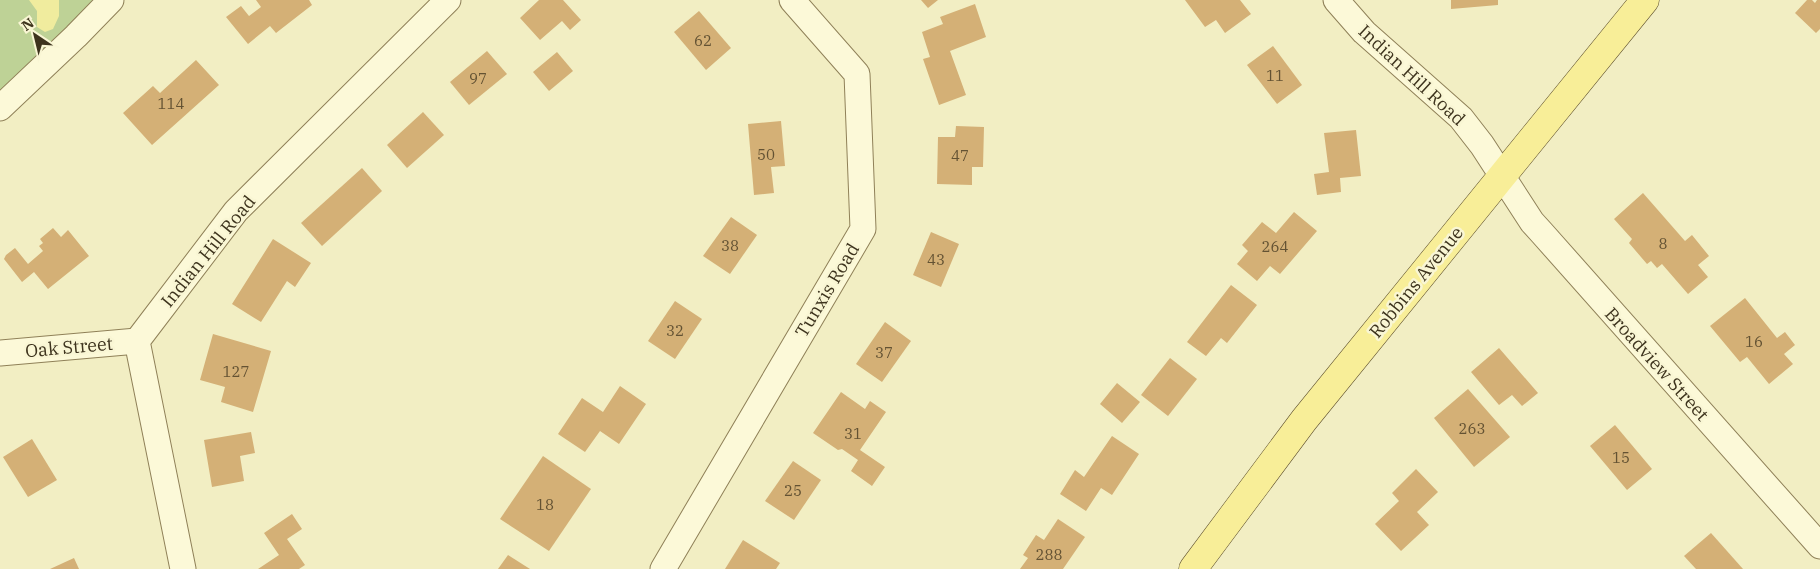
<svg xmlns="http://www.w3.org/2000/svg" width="1820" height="569" font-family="'IBM Plex Serif',serif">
	<rect width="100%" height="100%" fill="#f2eec3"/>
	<polygon fill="#bed296" points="0,0 124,0 0,116"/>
	<polygon fill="#f0ec9e" points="29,0 59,0 59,16 53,29 45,32 37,27 37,11"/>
	<g fill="#d4b076">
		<polygon points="256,0 309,0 312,5 276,33 270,26 248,44 226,17 241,6 249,16 261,7"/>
		<polygon points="539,0 563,0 581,20 570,30 562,21 540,40 520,18"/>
		<polygon points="921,0 938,0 928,8"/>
		<polygon points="1185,0 1240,0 1251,14 1225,33 1216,20 1205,27"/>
		<polygon points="1451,0 1498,0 1498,5 1451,9"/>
		<polygon points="1807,0 1812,0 1815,3 1817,0 1820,0 1820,29 1816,33 1795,13"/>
		<polygon points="975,4 986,37 950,51 966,95 939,105 923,59 930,57 922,32 943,24 940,17"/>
		<polygon points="699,11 731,48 706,70 674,32"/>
		<polygon points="1273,46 1302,85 1277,104 1247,65"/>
		<polygon points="487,51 507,74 469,105 450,82"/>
		<polygon points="557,52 573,71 549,91 533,72"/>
		<polygon points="196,60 219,85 152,145 123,113 153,86 160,93"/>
		<polygon points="423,112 444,135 407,168 387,145"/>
		<polygon points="781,121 785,166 771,167 774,193 754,195 748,124"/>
		<polygon points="956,126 984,127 983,167 972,167 972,185 937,184 938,137 955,137"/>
		<polygon points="1356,130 1361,176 1340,178 1341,192 1317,195 1314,174 1329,172 1324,133"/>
		<polygon points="362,168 382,191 322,246 301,223"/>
		<polygon points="1643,193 1685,241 1692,235 1709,256 1698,265 1708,277 1688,294 1662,264 1657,268 1651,261 1647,264 1629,243 1632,239 1614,219"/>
		<polygon points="1294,212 1317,231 1280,274 1270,266 1257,281 1237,264 1248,251 1242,245 1262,222 1276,233"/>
		<polygon points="731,217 757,235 730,274 703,256"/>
		<polygon points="53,228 61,237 68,230 89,256 48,289 34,272 22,282 4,259 6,255 15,248 28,264 43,251 39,246 43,243 40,239"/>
		<polygon points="931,232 959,244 941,287 913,275"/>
		<polygon points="273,239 311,263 295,287 287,281 261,322 232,304"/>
		<polygon points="1231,285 1257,305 1227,343 1221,338 1206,356 1187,342"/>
		<polygon points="1745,298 1777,338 1785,332 1795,345 1784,354 1793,364 1769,384 1747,357 1740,362 1710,326"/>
		<polygon points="675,301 702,319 675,359 648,341"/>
		<polygon points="885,322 911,341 882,382 856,364"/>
		<polygon points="213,334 271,351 253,412 221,402 225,387 200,380"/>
		<polygon points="1499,348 1538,393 1522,406 1512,395 1499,405 1471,372"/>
		<polygon points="1170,358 1197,379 1168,416 1141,395"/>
		<polygon points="1117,383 1140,402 1122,423 1100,404"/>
		<polygon points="620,386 646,404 619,444 600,431 585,452 558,434 582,398 603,412"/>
		<polygon points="1468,389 1510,437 1474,467 1434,418"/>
		<polygon points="841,392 865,409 870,401 886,412 860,450 885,467 872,486 851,471 858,460 842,449 838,450 813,433"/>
		<polygon points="1615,425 1652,469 1627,490 1590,446"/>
		<polygon points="251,432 255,453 240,456 244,481 212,487 204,440"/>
		<polygon points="1112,436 1139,454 1112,495 1101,488 1086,511 1060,494 1075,470 1084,477"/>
		<polygon points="32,439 57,480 28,497 3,457"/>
		<polygon points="543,456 591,489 549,551 500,519"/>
		<polygon points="793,461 821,480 794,520 765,501"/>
		<polygon points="1416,469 1438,492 1417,512 1429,525 1401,551 1375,524 1399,501 1392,493"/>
		<polygon points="292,514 302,529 287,539 305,565 299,569 258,569 279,555 264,533"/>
		<polygon points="1058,519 1085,537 1063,569 1020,569 1028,558 1023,555 1036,535 1044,540"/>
		<polygon points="1711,533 1743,569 1696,569 1684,556"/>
		<polygon points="743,540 780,563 776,569 725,569"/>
		<polygon points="508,555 530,569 498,569"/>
		<polygon points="74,558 79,569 50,569"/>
	</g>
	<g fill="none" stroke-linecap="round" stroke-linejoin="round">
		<g stroke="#8f8058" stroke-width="27">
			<g id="minor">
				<polyline points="1336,0 1364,32 1461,118 1482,145 1532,222 1542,233 1820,546"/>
				<polyline points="0,108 76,36 111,0"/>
				<polyline points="0,353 137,341"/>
				<polyline points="183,569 137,341 236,211 448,0"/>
				<polyline points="663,569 863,229 857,74 792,0"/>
			</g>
		</g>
		<g stroke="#5c4d2c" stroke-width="29">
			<polyline id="major" points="1193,569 1304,420 1645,0"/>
		</g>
		<use href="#minor" stroke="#fcf9d8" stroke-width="25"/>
		<use href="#major" stroke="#f8ee98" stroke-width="28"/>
	</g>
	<g text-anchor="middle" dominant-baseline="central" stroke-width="5" stroke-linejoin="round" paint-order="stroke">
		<g font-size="15" fill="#635233">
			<text x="703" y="40">62</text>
			<text x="1275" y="75">11</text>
			<text x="478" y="78">97</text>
			<text x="171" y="103">114</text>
			<text x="766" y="154">50</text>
			<text x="960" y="155">47</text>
			<text x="1663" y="243">8</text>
			<text x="730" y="245">38</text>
			<text x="1275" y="246">264</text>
			<text x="936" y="259">43</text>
			<text x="675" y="330">32</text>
			<text x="1754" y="341">16</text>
			<text x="884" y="352">37</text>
			<text x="236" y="371">127</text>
			<text x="1472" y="428">263</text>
			<text x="853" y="433">31</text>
			<text x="1621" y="457">15</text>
			<text x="793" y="490">25</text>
			<text x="545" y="504">18</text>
			<text x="1049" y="554">288</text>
		</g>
		<g font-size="18" fill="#3d331d" stroke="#f9f6d4">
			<text transform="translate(1412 75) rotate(43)">Indian Hill Road</text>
			<text transform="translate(208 251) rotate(-51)">Indian Hill Road</text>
			<text transform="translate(1416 282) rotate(-51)">Robbins Avenue</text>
			<text transform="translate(827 290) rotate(-59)">Tunxis Road</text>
			<text transform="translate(69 347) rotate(-5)">Oak Street</text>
			<text transform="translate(1657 364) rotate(48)">Broadview Street</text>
		</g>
	</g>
	<g transform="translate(35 35) rotate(325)" stroke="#f9f6d4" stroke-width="4" paint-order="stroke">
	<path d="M0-4L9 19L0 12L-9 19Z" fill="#3d331d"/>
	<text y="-8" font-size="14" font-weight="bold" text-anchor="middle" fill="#3d331d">N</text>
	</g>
</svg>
